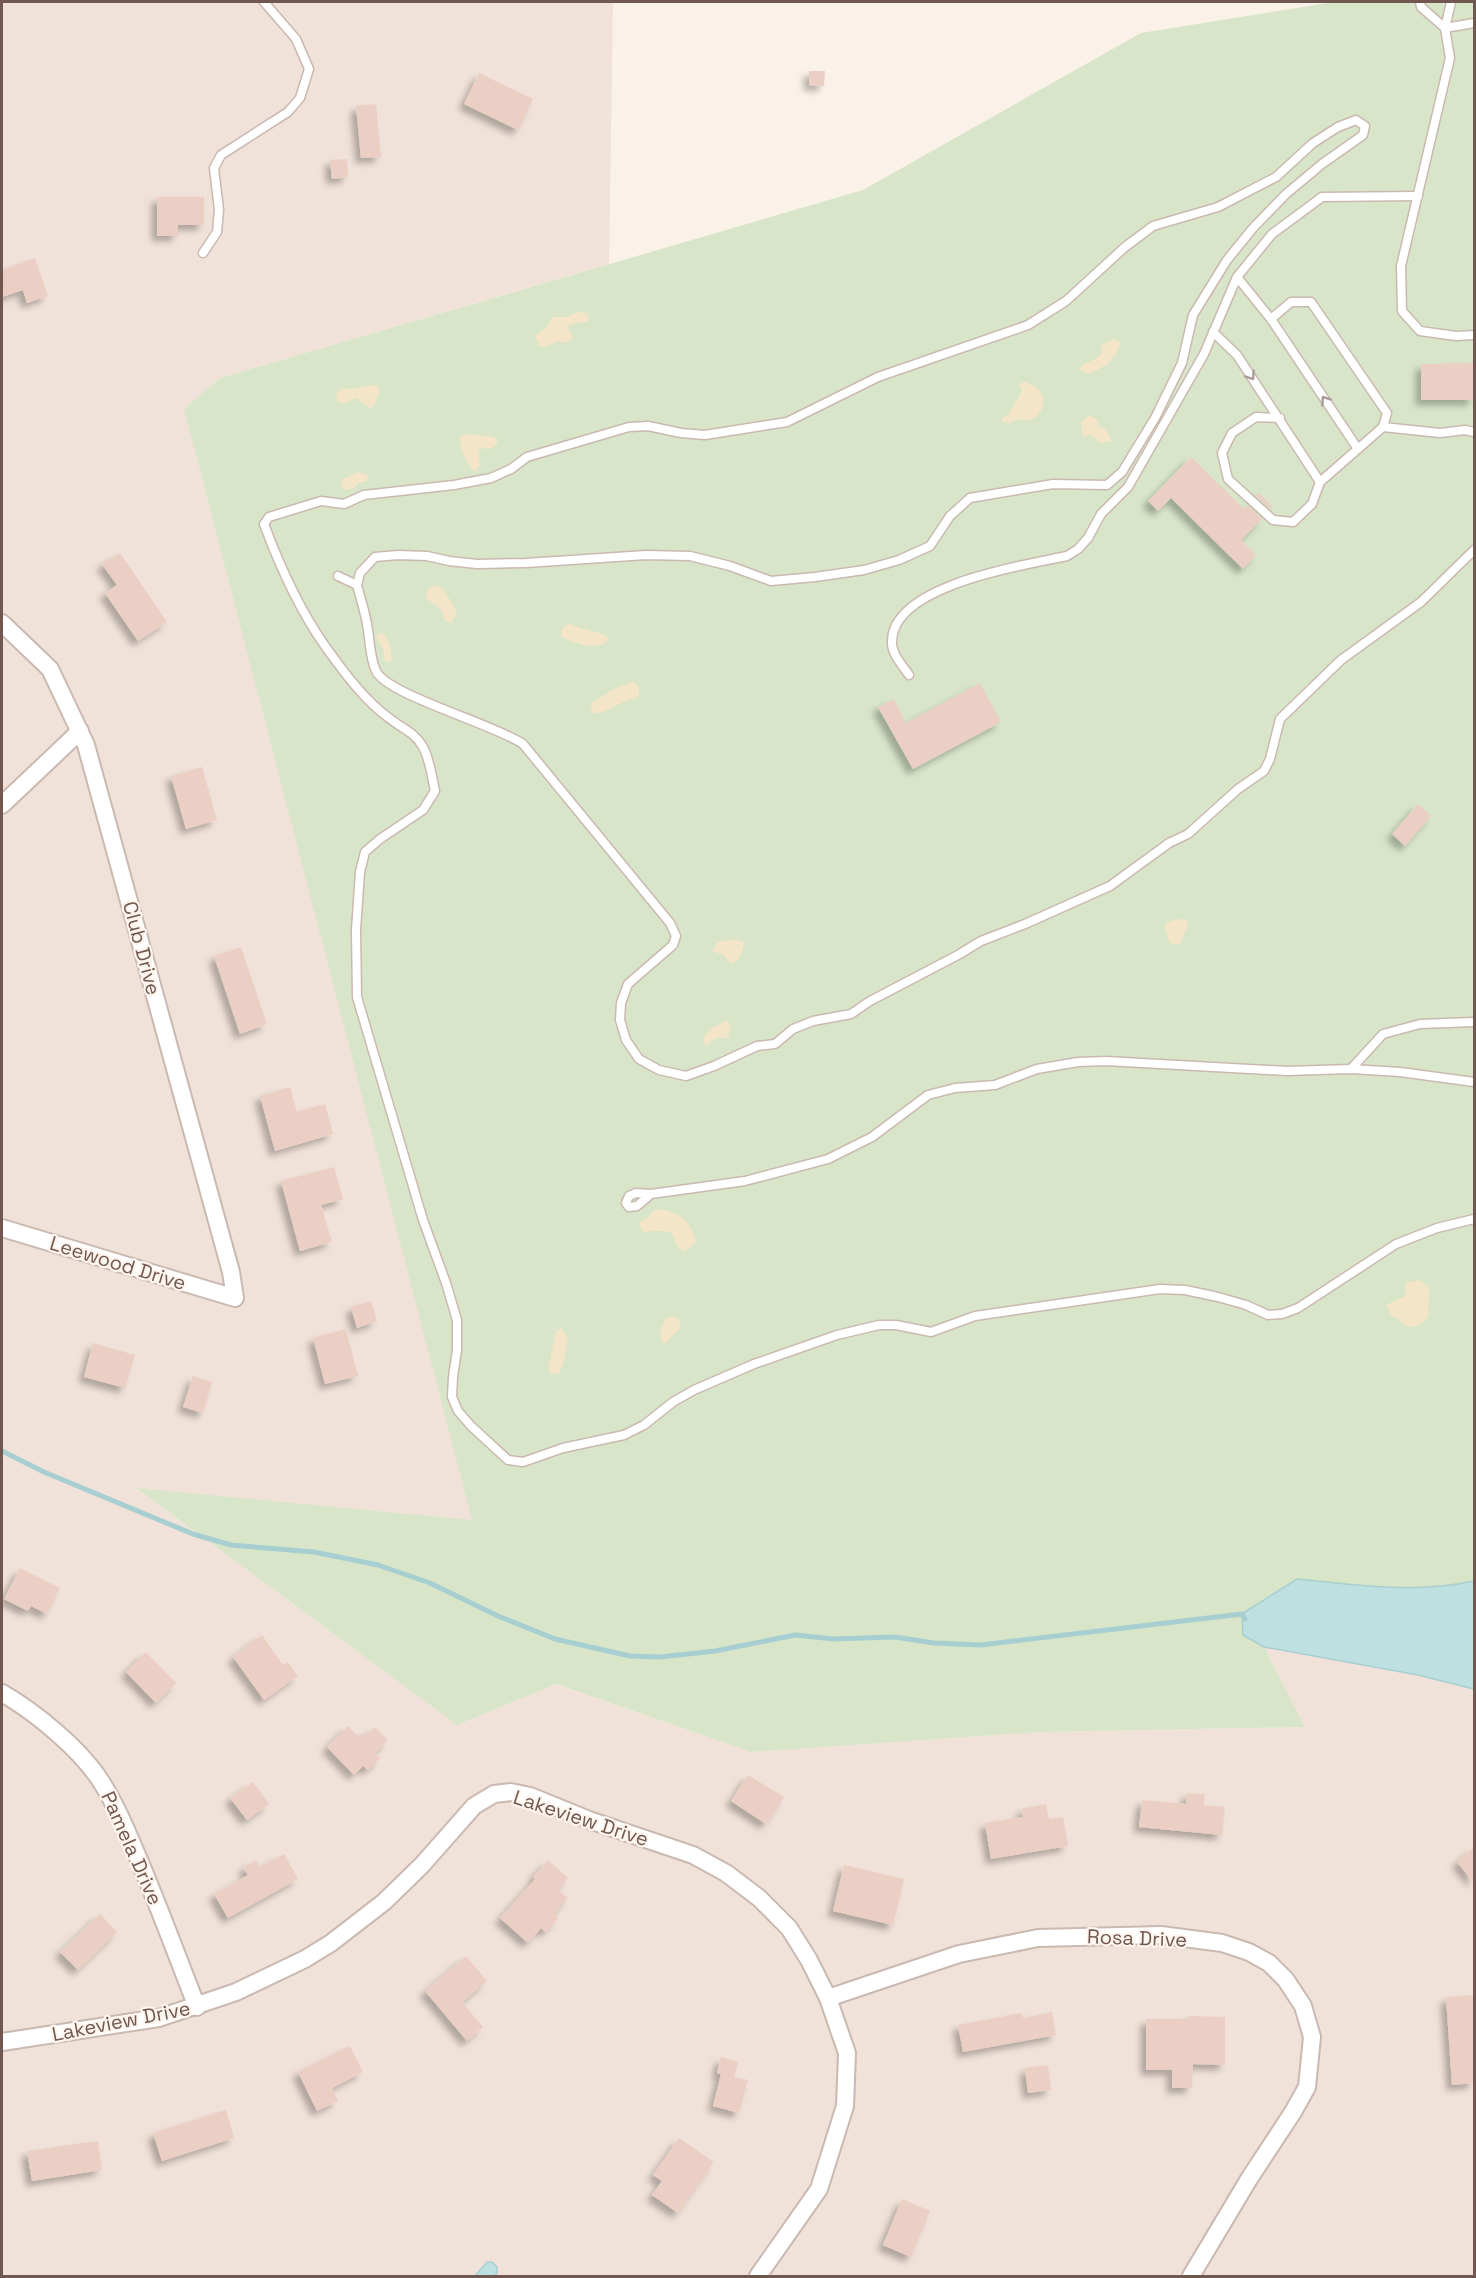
<svg xmlns="http://www.w3.org/2000/svg" width="1476" height="2278" font-family="'Space Grotesk',sans-serif">
	<defs>
		<filter id="shadow"><feDropShadow dx="-5.5" dy="5.5" stdDeviation="3" flood-color="#0004"/></filter>
	</defs>
	<rect width="100%" height="100%" fill="#faf1e8"/>
	<polygon fill="#f0e2d8" points="2,2 613,2 609,264 220,378 184,409 473,1520 137,1489 457,1725 555,1684 751,1752 1040,1732 1305,1727 1264,1647 1418,1675 1474,1689 1474,2276 2,2276"/>
	<path fill="#d8e5c9" d="M1334,2H1474V1581C1414,1594 1358,1585 1298,1579L1243,1634L1264,1647L1305,1727L1040,1732L751,1752L556,1684L457,1725L136,1488L472,1520L184,409L220,378L863,190L1141,33Z"/>
	<g fill="#f4e5c8">
		<polygon points="577,312 585,313 589,318 587,322 570,324 568,328 573,336 569,341 564,343 559,341 544,347 539,346 535,336 547,327 552,317 568,317"/>
		<path d="M1115,339L1120,342C1118,360 1104,367 1089,374L1080,370L1082,365L1097,358L1102,353L1101,345Z"/>
		<path d="M1025,382C1029,384 1035,386 1038,389C1051,402 1037,427 1019,419L1010,423L1002,422L1001,420L1009,413L1022,391L1019,384Z"/>
		<polygon points="372,385 377,386 380,390 374,406 370,408 356,398 342,404 337,401 336,395 342,388 352,389"/>
		<polygon points="1089,415 1097,419 1099,426 1105,429 1112,441 1101,443 1090,435 1083,437 1081,423"/>
		<path d="M465,434C476,436 489,434 498,439L496,445L490,449L484,448L478,450L480,464L476,472C468,469 458,444 460,436Z"/>
		<polygon points="358,472 368,475 369,478 365,482 360,482 354,488 346,490 341,486 342,480"/>
		<path d="M435,585L443,589L457,611L451,623L445,621L441,609L427,599C426,591 428,589 435,585Z"/>
		<path d="M570,624C580,629 603,632 609,638C601,653 574,643 562,637L561,631L565,625Z"/>
		<path d="M381,632C389,637 391,650 392,659L389,663L384,659L383,648L376,637Z"/>
		<path d="M634,682L639,687V694L635,699C620,701 610,711 595,714L591,709V704C604,695 618,685 634,682Z"/>
		<path d="M1181,919L1186,920L1188,924L1181,943L1176,945C1165,941 1169,935 1164,926L1170,921Z"/>
		<path d="M733,939L744,942C743,952 740,961 730,964L724,955L712,951L718,942Z"/>
		<path d="M726,1021L731,1024L728,1038H716L706,1045L703,1041C706,1029 716,1026 726,1021Z"/>
		<path d="M655,1209C675,1210 693,1221 696,1242L685,1251L678,1248L672,1233C662,1230 654,1231 643,1232L640,1228L641,1221L648,1218Z"/>
		<path d="M1419,1280L1429,1287L1428,1317C1418,1327 1407,1333 1398,1318L1392,1317L1386,1306C1392,1301 1398,1300 1405,1296L1406,1283Z"/>
		<path d="M670,1316L678,1318L681,1324L679,1329L665,1343L661,1342C660,1332 661,1321 670,1316Z"/>
		<polygon points="561,1328 568,1338 563,1364 559,1373 552,1374 548,1369 556,1332"/>
	</g>
	<g fill="#bfe0e1" stroke="#a7cfd1" stroke-width="1.5">
		<path d="M1297,1579C1358,1585 1414,1594 1474,1581V1689L1418,1675L1264,1647L1243,1635L1242,1614Z"/>
		<polygon points="487,2262 492,2262 497,2267 497,2273 494,2276 475,2276"/>
	</g>
	<g fill="none" stroke-linecap="round" stroke-linejoin="round">
		<polyline stroke="#a7cfd1" stroke-width="5" points="2,1451 44,1472 193,1534 231,1545 314,1552 378,1565 430,1583 498,1616 555,1639 630,1656 660,1657 715,1651 795,1635 834,1639 895,1637 934,1643 981,1645 1242,1614 1245,1619"/>
	</g>
	<g fill="#ebcfc4" filter="url(#shadow)">
		<polygon points="809,71 825,71 824,86 809,85"/>
		<polygon points="479,73 533,99 518,130 464,104"/>
		<polygon points="376,104 381,157 361,158 356,106"/>
		<polygon points="347,159 348,177 332,179 330,160"/>
		<polygon points="157,197 204,197 204,225 178,225 178,236 157,236"/>
		<polygon points="35,258 48,296 27,303 23,290 2,297 2,270"/>
		<polygon points="1474,363 1474,400 1421,400 1421,364"/>
		<polygon points="1191,457 1244,509 1247,505 1262,519 1241,540 1256,555 1243,569 1171,498 1158,511 1148,501"/>
		<polygon points="1259,493 1273,507 1271,509 1256,496"/>
		<polygon points="120,553 167,622 138,641 105,593 117,585 102,564"/>
		<polygon points="980,683 1001,722 913,769 878,707 894,699 906,723"/>
		<polygon points="202,767 217,820 186,829 171,776"/>
		<polygon points="1418,804 1431,816 1405,846 1392,834"/>
		<polygon points="241,947 267,1024 240,1034 214,956"/>
		<polygon points="290,1087 297,1112 325,1104 333,1134 275,1151 260,1096"/>
		<polygon points="334,1167 343,1199 321,1205 332,1242 300,1251 281,1181"/>
		<polygon points="371,1301 377,1321 357,1328 351,1307"/>
		<polygon points="346,1329 358,1376 325,1384 313,1338"/>
		<polygon points="93,1343 135,1355 125,1388 84,1377"/>
		<polygon points="193,1376 212,1382 203,1413 183,1407"/>
		<polygon points="20,1568 60,1588 47,1614 31,1606 28,1611 4,1599"/>
		<polygon points="262,1635 283,1665 288,1662 298,1676 264,1700 233,1657"/>
		<polygon points="146,1652 176,1683 156,1703 126,1672"/>
		<polygon points="348,1726 358,1736 361,1733 365,1737 375,1727 388,1740 375,1753 380,1758 368,1770 363,1766 354,1775 327,1747"/>
		<polygon points="748,1775 784,1797 766,1824 731,1801"/>
		<polygon points="253,1782 269,1804 247,1820 230,1798"/>
		<polygon points="1187,1793 1205,1794 1204,1805 1225,1807 1222,1835 1139,1827 1142,1800 1186,1804"/>
		<polygon points="1046,1804 1049,1819 1063,1817 1068,1846 991,1859 985,1823 1023,1817 1021,1809"/>
		<polygon points="1474,1847 1474,1883 1457,1862"/>
		<polygon points="284,1854 298,1879 228,1918 214,1894 248,1875 243,1868 256,1860 260,1867"/>
		<polygon points="548,1860 568,1878 558,1890 568,1898 554,1914 558,1918 546,1932 541,1928 528,1943 500,1918 535,1879 533,1877"/>
		<polygon points="844,1865 904,1879 893,1925 833,1911"/>
		<polygon points="100,1914 117,1932 78,1970 60,1952"/>
		<polygon points="466,1956 487,1981 462,2002 483,2027 467,2041 425,1991"/>
		<polygon points="1474,1995 1474,2083 1452,2085 1446,1997"/>
		<polygon points="1052,2012 1056,2035 963,2052 958,2025 1022,2013 1023,2018"/>
		<polygon points="1188,2016 1225,2017 1225,2065 1193,2064 1192,2088 1172,2088 1172,2070 1146,2070 1146,2019 1188,2019"/>
		<polygon points="350,2046 363,2072 332,2088 338,2101 317,2111 298,2072"/>
		<polygon points="721,2057 738,2062 734,2077 748,2080 739,2113 713,2106 721,2074 717,2073"/>
		<polygon points="1048,2065 1051,2090 1028,2093 1025,2068"/>
		<polygon points="226,2110 234,2138 162,2161 153,2133"/>
		<polygon points="679,2138 714,2162 678,2213 652,2195 662,2181 653,2175"/>
		<polygon points="98,2141 102,2170 32,2181 27,2151"/>
		<polygon points="902,2199 930,2211 911,2257 883,2245"/>
	</g>
	<g fill="none" stroke-linecap="round" stroke-linejoin="round">
		<g stroke="#cab9b0" stroke-width="11">
			<g id="service">
				<polyline points="1420,2 1421,7 1445,28"/>
				<polyline points="1451,2 1445,28 1450,58 1401,266 1402,311 1420,331 1456,336 1474,335"/>
				<polyline points="1445,28 1474,23"/>
				<polyline points="203,253 217,232 219,210 214,168 221,155 288,112 300,98 309,69 296,39 264,2"/>
				<polyline points="1237,277 1271,319"/>
				<polyline points="1213,332 1237,355 1320,482"/>
				<polyline points="1280,418 1256,417 1232,433 1222,453 1228,479 1273,520 1293,522 1312,504 1320,482 1383,427 1387,413 1311,302 1291,302 1271,319 1358,449"/>
				<polyline points="1383,427 1440,433 1465,430 1474,432"/>
				<path d="M338,576L357,585L360,573L375,557L398,555L427,556L449,561L477,564L526,563L646,555L690,556L730,566L771,581L815,577L864,570L899,560L930,546L950,516L970,498L1053,484L1107,485L1122,472L1155,418L1182,363L1193,315L1227,260L1253,228L1286,194L1322,164L1363,135L1365,126L1356,120L1338,127L1313,143L1276,177L1218,207L1153,226L1125,247L1066,301L1028,325L878,377L787,422L705,435L681,433L648,426L629,427L527,457L511,469L491,478L454,485L364,495L344,504L321,501L269,517L264,524C280,567 299,609 325,646C343,671 364,700 389,718C401,728 415,732 423,747C430,760 432,777 435,791L423,810L380,839L365,852L360,872L356,930L357,997L423,1220L446,1283L457,1320V1350L453,1377L452,1397L458,1411L471,1426L508,1460L523,1462L563,1448L624,1435L644,1425L673,1402L694,1390L754,1364L837,1335L879,1325H896L931,1332L975,1316L1160,1289L1185,1290L1218,1297L1246,1305L1268,1315L1282,1314L1298,1308L1396,1244L1437,1228L1474,1219"/>
				<path d="M357,585C361,600 366,615 368,630C370,643 370,658 376,671C387,695 494,724 523,744L670,923L676,936L673,945L628,984L621,1003L620,1020L626,1040L639,1059L659,1070L686,1076L714,1066L757,1046L775,1044L793,1029L813,1021L851,1014L870,1001L958,955L981,941L1025,924L1110,886L1169,843L1188,834L1238,789L1264,771L1270,759L1280,719L1341,660L1421,602L1474,550"/>
				<path d="M909,675C902,665 892,654 892,643C890,585 1025,565 1067,556L1078,549L1088,538L1101,514L1128,487L1204,354L1237,277L1272,234L1322,197L1418,196"/>
				<polyline points="1351,1069 1383,1034 1420,1024 1474,1022"/>
				<polyline points="651,1194 637,1206 629,1207 626,1203 629,1196 636,1193 651,1194 745,1181 828,1159 872,1137 928,1095 955,1088 995,1085 1037,1069 1078,1062 1106,1061 1287,1071 1351,1069 1400,1072 1474,1082"/>
			</g>
		</g>
		<g stroke="#cab9b0" stroke-width="20">
			<g id="minor">
				<polyline points="2,623 50,669 86,745 231,1272 235,1298 2,1228"/>
				<polyline points="2,805 80,731"/>
				<path d="M2,1693C35,1712 79,1748 100,1780C117,1806 128,1834 140,1862C160,1910 178,1958 197,2007"/>
				<polyline points="828,1998 959,1954 1038,1938 1161,1935 1222,1943 1249,1952 1269,1963 1286,1980 1303,2006 1312,2037 1307,2087 1293,2112 1249,2179 1191,2276"/>
				<polyline points="2,2042 159,2018 236,1992 305,1959 331,1943 384,1902 422,1865 474,1806 494,1794 511,1792 530,1796 589,1820 693,1855 726,1873 759,1898 789,1928 809,1960 828,1998 847,2053 845,2106 819,2189 758,2276"/>
			</g>
		</g>
		<use href="#service" stroke="#fff" stroke-width="8"/>
		<use href="#minor" stroke="#fff" stroke-width="16"/>
	</g>
	<defs><path id="oneway-chevron" d="M-2-3.5L2.5 0L-2 3.5" fill="none" stroke-width="1.6" stroke-linecap="round" stroke-linejoin="round" transform="scale(1.5)"/></defs>
	<g stroke="#a99b96">
		<use href="#oneway-chevron" transform="translate(1251 376) rotate(56)"/>
		<use href="#oneway-chevron" transform="translate(1325 400) rotate(-124)"/>
	</g>
	<g text-anchor="middle" dominant-baseline="central" stroke-width="4.5" stroke-linejoin="round" paint-order="stroke">
		<g font-size="20" fill="#705850" stroke="#fdf5ee">
			<text transform="translate(142 948) rotate(75)">Club Drive</text>
			<text transform="translate(118 1263) rotate(17)">Leewood Drive</text>
			<text transform="translate(581 1818) rotate(18)">Lakeview Drive</text>
			<text transform="translate(132 1848) rotate(66)">Pamela Drive</text>
			<text transform="translate(1137 1938) rotate(2)">Rosa Drive</text>
			<text transform="translate(121 2021) rotate(-11)">Lakeview Drive</text>
		</g>
	</g>
	<rect width="1476" height="2278" fill="none" stroke="#705850" stroke-width="6"/>
</svg>
